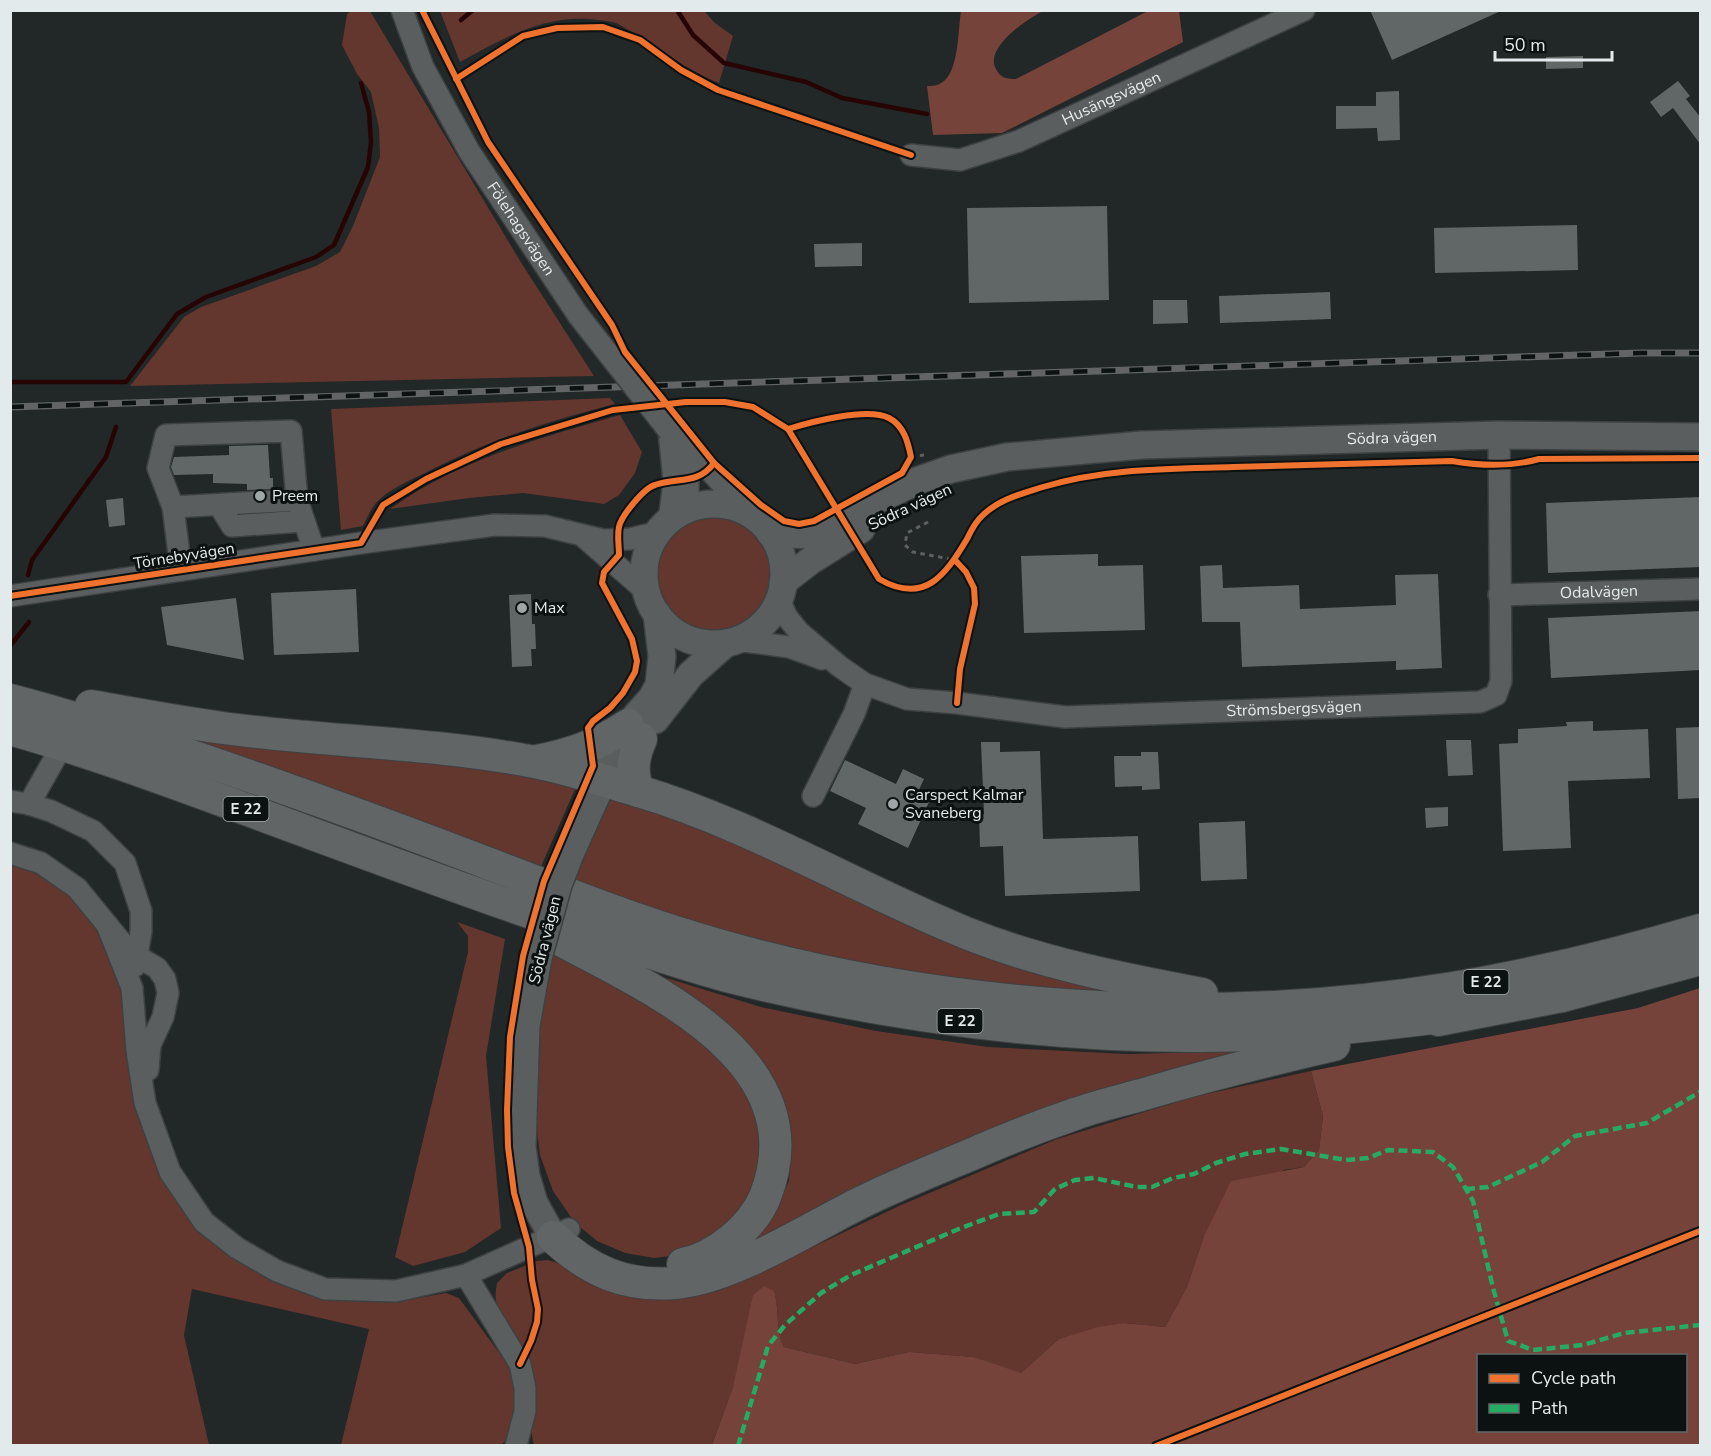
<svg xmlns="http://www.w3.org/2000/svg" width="1711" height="1456" font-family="'Nunito Sans',sans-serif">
	<rect width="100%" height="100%" fill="#222728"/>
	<g fill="#63362e">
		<polygon points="352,10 370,11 522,264 594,376 130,386 184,317 201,307 316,266 340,252 353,226 380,157 379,128 371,92 357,74 342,45 347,14"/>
		<path d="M440,11H704L715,23L733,36L719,83C683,69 654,44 620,25C614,21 605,21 598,20C547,13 503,38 460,62Z"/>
		<path d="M610,398L615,404C545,422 489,440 425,473C409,481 389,489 377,502C371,508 367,518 363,526L341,530L331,409Z"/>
		<path d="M620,415L642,452L635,473L619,495L604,504L523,493L469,498L390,509C458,460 540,438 620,415Z"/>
		<circle cx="714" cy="575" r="57"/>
		<polygon points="120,721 459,758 576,787 539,871"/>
		<polygon points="621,795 1135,998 959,981 785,949 569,882 602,808 611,798"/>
		<polygon points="10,865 37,870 69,893 101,928 126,989 132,1052 198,1225 325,1297 408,1300 446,1293 459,1298 514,1373 519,1392 516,1415 507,1438 502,1445 341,1445 369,1329 192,1289 184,1335 209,1445 11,1445"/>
		<polygon points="457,922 505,939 486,1056 501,1228 465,1252 413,1266 395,1257 468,952 468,936"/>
		<polygon points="550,951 617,982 727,1060 762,1119 765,1169 738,1221 686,1254 654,1258 625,1253 597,1241 575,1223 553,1191 540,1155 534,1107 535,1044"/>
		<polygon points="663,977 761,1007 876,1031 988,1047 1128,1054 1257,1051 740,1254 773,1217 789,1181 792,1141 783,1107 731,1029"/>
		<path d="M1311,1071L1323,1116L1319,1150L1304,1167L1284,1170L1204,1236L1187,1287L1165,1327L1124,1323L1059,1339L1020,1374L974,1357L909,1352L855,1364L784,1347C775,1330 780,1310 774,1291L733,1387L712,1445H534C526,1418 541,1390 530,1362C522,1341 500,1325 496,1301C495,1296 496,1289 497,1283L507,1273L537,1261L548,1260L567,1266L597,1287L646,1297L771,1267L901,1205L1057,1139L1193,1097Z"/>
	</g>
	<g fill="#76433a" fill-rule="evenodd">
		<path d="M961,11H1043C1026,20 984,48 996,69C1000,78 1007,79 1016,79L1148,11H1179L1183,42L1002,133L933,135L927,86C931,86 937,86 941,83C959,74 958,29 961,11Z"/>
		<path d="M1700,988V1445H712L733,1387L753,1295L764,1286L774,1291C780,1310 775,1330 784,1347L855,1364L909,1352L974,1357L1021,1373L1059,1339L1098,1327L1124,1323L1165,1327L1187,1287L1204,1236L1231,1181L1304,1167L1319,1150L1323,1116L1311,1071L1638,1008ZM1478,1356H1686V1430H1478Z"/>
	</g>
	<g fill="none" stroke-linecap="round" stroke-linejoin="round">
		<g stroke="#270404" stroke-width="4.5">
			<polyline points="677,10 693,35 724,63 806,82 842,98 927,114"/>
			<polyline points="461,20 473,10"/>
			<polyline points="10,382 126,382 177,314 206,297 316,257 334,245 368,167 371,142 369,112 361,83"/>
			<polyline points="28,575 32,560 106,457 116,427"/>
			<polyline points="10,646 29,622"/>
		</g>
	</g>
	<g fill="#616666">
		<polygon points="1370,10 1503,10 1392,60"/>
		<polygon points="1583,56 1583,68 1546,69 1546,57"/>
		<polygon points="1678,81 1690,96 1686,99 1701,118 1701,145 1673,108 1661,117 1650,102"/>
		<polygon points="1399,91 1400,140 1378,141 1377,128 1336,129 1336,106 1376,106 1376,92"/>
		<polygon points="1107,206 1109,300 969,303 967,208"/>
		<polygon points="1577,225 1578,270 1435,273 1434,228"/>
		<polygon points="862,243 862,266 815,267 814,244"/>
		<polygon points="1330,292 1331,319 1220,323 1219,296"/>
		<polygon points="1153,300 1187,300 1188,323 1153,324"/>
		<polygon points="268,445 270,478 273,478 273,489 247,490 247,484 213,483 213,474 174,475 171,467 174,457 229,455 229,446"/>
		<polygon points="1701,497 1701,567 1548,573 1546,503"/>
		<polygon points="123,498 125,525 109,527 106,500"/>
		<polygon points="1098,554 1098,566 1143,565 1145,630 1024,633 1021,556"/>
		<polygon points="1222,565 1223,588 1299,585 1300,609 1396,605 1395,575 1438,574 1442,668 1396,670 1396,661 1242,667 1240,622 1202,622 1200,566"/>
		<polygon points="356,589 359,652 274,655 271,593"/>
		<polygon points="531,594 532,624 535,624 536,649 531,649 532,666 512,667 509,595"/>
		<polygon points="236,598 244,660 167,645 161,607"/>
		<polygon points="1701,611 1701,670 1551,678 1548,618"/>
		<polygon points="1593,721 1593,731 1648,729 1650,778 1568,781 1571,848 1503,851 1499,744 1518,743 1518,729 1567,726 1566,722"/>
		<polygon points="1701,727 1701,798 1678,799 1676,728"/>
		<polygon points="1446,740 1471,740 1473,775 1448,776"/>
		<polygon points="981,742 1000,742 1000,752 1040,751 1043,839 1138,836 1140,891 1005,896 1003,846 980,847 979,814 984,814"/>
		<polygon points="1141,752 1158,752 1160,789 1142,790 1142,786 1115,787 1114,756 1141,756"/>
		<polygon points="845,760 896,784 903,769 924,779 917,794 930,800 908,848 858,824 866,808 830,791"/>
		<polygon points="1448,807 1448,826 1426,828 1425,808"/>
		<polygon points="1245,821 1247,879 1201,881 1199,823"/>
	</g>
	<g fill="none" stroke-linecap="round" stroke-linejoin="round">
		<g stroke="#3e4142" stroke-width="24">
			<g id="minor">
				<path id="s1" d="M402,10L423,67L469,151L578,315"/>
				<path id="s2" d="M911,155L960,160L1019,141L1304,10"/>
				<path d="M669,431C696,457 723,481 744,512"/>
				<polyline points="669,431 674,481 669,521"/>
				<polyline points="683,462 688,479 688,510"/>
				<polyline points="219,505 232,526 304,521"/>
				<polyline points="173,507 158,468 166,435 291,431 297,500"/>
				<polyline points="584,537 647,592"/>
				<polyline points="181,570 173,507 297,500 314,550"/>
				<path id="s3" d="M1499,595L1700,589"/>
				<polyline points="10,596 361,543 495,525 545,526 603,540 630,539 659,532"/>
				<path id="s4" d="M779,600L787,617L799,632L839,666L865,684L907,699L957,703L1065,717L1480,702L1496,695L1501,681L1499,435"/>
				<polyline points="736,640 789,647 822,659"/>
				<polyline points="813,796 854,714 865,684"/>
				<polyline points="10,801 29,804 51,811 93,831 125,863 141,911 141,932 135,966"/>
				<polyline points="29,804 63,744"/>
				<polyline points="10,853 41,863 77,888 122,943 137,956 157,968 165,979 168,993 163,1017 150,1045 148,1070"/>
				<polyline points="107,925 132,988 137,1051 145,1103 170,1172 204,1222 237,1248 277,1271 325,1289 396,1291 466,1275 569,1229"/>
				<polyline points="466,1275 520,1364 525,1388 525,1411 516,1446"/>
			</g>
		</g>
		<g stroke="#3e4142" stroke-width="30">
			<g id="major">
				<circle cx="714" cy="574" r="70"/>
				<path id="s5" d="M770,533L810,535L831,527L879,499L917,481L951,469L1007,457L1142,445L1499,435L1700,437"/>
				<polyline points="783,582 810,561 861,529"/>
				<polyline points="655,720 691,674 726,643"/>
				<polyline points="570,854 628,725 652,698 659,685 662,656 657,614"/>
				<polyline points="538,958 526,1026 522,1147 526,1176 534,1203 553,1237"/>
			</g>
		</g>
		<g stroke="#3e4142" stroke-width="34">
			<g id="highway">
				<path d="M10,700C76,717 139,738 203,760C303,794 401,830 500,868C546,885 592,904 639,920C893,1008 1188,1031 1453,988C1537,974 1619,954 1700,930"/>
				<path d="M91,706C135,714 179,722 223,728C325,742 428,742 529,761C565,767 601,780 635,790C751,824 855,888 966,933C1041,963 1122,979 1202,994"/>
				<path d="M10,729C95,753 177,784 259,814C362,852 465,891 570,926C622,943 674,962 727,976C878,1014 1032,1035 1188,1036C1278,1037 1368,1026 1457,1015"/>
				<path d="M537,761C572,754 598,745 628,725"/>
				<path d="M638,791C631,772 633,757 641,739"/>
				<path d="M553,936C649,988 819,1059 765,1197C752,1228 715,1258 683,1264"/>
				<polyline points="1438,1020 1562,996 1700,959"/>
				<path d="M553,1237C589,1271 625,1287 675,1283C731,1278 803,1232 854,1206C891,1187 931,1171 970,1155C1004,1140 1040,1126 1075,1114C1097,1106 1119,1101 1141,1095C1205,1076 1269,1060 1334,1045"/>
			</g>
		</g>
		<g stroke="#5e6060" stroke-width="3" stroke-dasharray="4.5 4.5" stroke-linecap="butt">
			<polyline points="911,457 924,455"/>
			<polyline points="928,522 907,533 905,545 913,552 955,560"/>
		</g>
		<use href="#minor" stroke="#5b5e5e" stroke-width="21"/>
		<use href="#major" stroke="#5b5e5f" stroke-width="27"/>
		<use href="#highway" stroke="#626565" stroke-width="32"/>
		<g stroke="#626465" stroke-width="7">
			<polyline id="rail" points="10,407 1641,353 1700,353"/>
		</g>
		<use href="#rail" stroke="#0c1111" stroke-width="4.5" stroke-dasharray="14" stroke-linecap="butt"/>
		<g stroke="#3e4142" stroke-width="24" stroke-linecap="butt">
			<polyline id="minor-bridge" points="578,315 669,431"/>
		</g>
		<g stroke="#3e4142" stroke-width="30" stroke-linecap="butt">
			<polyline id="major-bridge" points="538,958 558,885 570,854"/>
		</g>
		<use href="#minor-bridge" stroke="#5b5e5e" stroke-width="21"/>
		<use href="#major-bridge" stroke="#5b5e5f" stroke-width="27"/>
		<g stroke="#26ab63" stroke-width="4.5" stroke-dasharray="9 4.5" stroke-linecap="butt">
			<polyline points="1466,1189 1488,1187 1542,1162 1575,1136 1647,1123 1700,1092"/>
			<polyline points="738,1446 768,1346 785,1325 821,1293 851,1275 961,1228 999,1214 1034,1212 1055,1189 1075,1180 1094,1178 1137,1187 1152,1187 1173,1178 1194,1174 1216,1163 1245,1154 1281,1149 1346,1160 1368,1158 1388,1150 1433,1152 1453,1167 1473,1201 1493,1288 1508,1341 1533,1350 1583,1345 1624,1333 1700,1325"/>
		</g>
		<g stroke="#0c1111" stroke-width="10">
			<g id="cycleway">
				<path d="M422,10L488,142L612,325L625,352L714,463L761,505L784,521L799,524L814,521L902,473L911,457C908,442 904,426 889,418C867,407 811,422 788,429"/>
				<polyline points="456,79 523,36 557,28 603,27 640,40 681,70 718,90 911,155"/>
				<polyline points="955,560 966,572 974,588 975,604 960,669 957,703"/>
				<path d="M10,596L361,543L383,505L426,479L501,444L613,410L686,402H725L753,407L788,429L879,579C924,605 945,576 967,539C971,531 975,522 982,516C999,499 1021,494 1043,487C1105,468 1169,469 1233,467C1306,465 1379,463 1452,461C1481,466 1511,467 1539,459L1700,458"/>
				<path d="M520,1364L531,1341L537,1322L538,1309L532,1280L529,1247L514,1193L508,1147L507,1110L510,1037L523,956L544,881L593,766L588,728L593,721L610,708L623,693L635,672L637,661L632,639L602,583L604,572L619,555C619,546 617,535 619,527C621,516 644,488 655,485C678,477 698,485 714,463"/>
				<polyline points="1156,1446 1700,1231"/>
			</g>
		</g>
		<use href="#cycleway" stroke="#ef722f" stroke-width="6"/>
	</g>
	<g fill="#9fa6a7" stroke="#0c1111" stroke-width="2">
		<circle cx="260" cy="496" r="6"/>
		<circle cx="522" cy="608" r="6"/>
		<circle cx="893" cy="804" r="6"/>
	</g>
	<g text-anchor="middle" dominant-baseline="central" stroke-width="6" stroke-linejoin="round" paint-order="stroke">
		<g fill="#0c1111" stroke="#a2a9aa" stroke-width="1.5">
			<rect x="223.5" y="797" width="45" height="24" rx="4.5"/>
			<rect x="1463.5" y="970" width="45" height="24" rx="4.5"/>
			<rect x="937.5" y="1009" width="45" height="24" rx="4.5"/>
		</g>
		<g font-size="15" font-weight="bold" fill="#e3eaeb">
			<text x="246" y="809">E 22</text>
			<text x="1486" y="982">E 22</text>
			<text x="960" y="1021">E 22</text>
		</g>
		<g font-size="16" fill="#e3eaeb" stroke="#0c1111">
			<text stroke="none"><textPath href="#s2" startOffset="213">Husängsvägen</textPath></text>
			<text stroke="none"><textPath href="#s1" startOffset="250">Fölehagsvägen</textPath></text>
			<text stroke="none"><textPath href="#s5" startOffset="639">Södra vägen</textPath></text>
			<text transform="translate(910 507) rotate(-25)">Södra vägen</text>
			<text transform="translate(184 556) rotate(-9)">Törnebyvägen</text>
			<text stroke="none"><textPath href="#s3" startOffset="100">Odalvägen</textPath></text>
			<text stroke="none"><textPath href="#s4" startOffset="555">Strömsbergsvägen</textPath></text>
			<text transform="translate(545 940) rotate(-76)">Södra vägen</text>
		</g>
		<g font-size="16" fill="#e3eaeb" stroke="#0c1111" text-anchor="start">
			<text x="272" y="496">Preem</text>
			<text x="534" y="608">Max</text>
			<text x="905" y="795">Carspect Kalmar<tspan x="905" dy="18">Svaneberg</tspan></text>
		</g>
	</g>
	<rect width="1711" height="1456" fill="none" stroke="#e3eaeb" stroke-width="24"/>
	<rect x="1477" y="1354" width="210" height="78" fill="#0c1111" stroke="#626868" stroke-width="1.5"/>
	<rect x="1489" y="1374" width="30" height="9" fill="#ef722f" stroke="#626868" stroke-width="1.5"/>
	<text x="1531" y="1384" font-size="18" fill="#e3eaeb">Cycle path</text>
	<rect x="1489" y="1404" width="30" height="9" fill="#26ab63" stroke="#626868" stroke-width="1.5"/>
	<text x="1531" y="1414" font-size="18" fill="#e3eaeb">Path</text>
	<path d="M1495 51v9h117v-9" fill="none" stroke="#e3eaeb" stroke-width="3"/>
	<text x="1504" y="51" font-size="18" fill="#e3eaeb" stroke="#0c1111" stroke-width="4.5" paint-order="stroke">50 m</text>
</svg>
